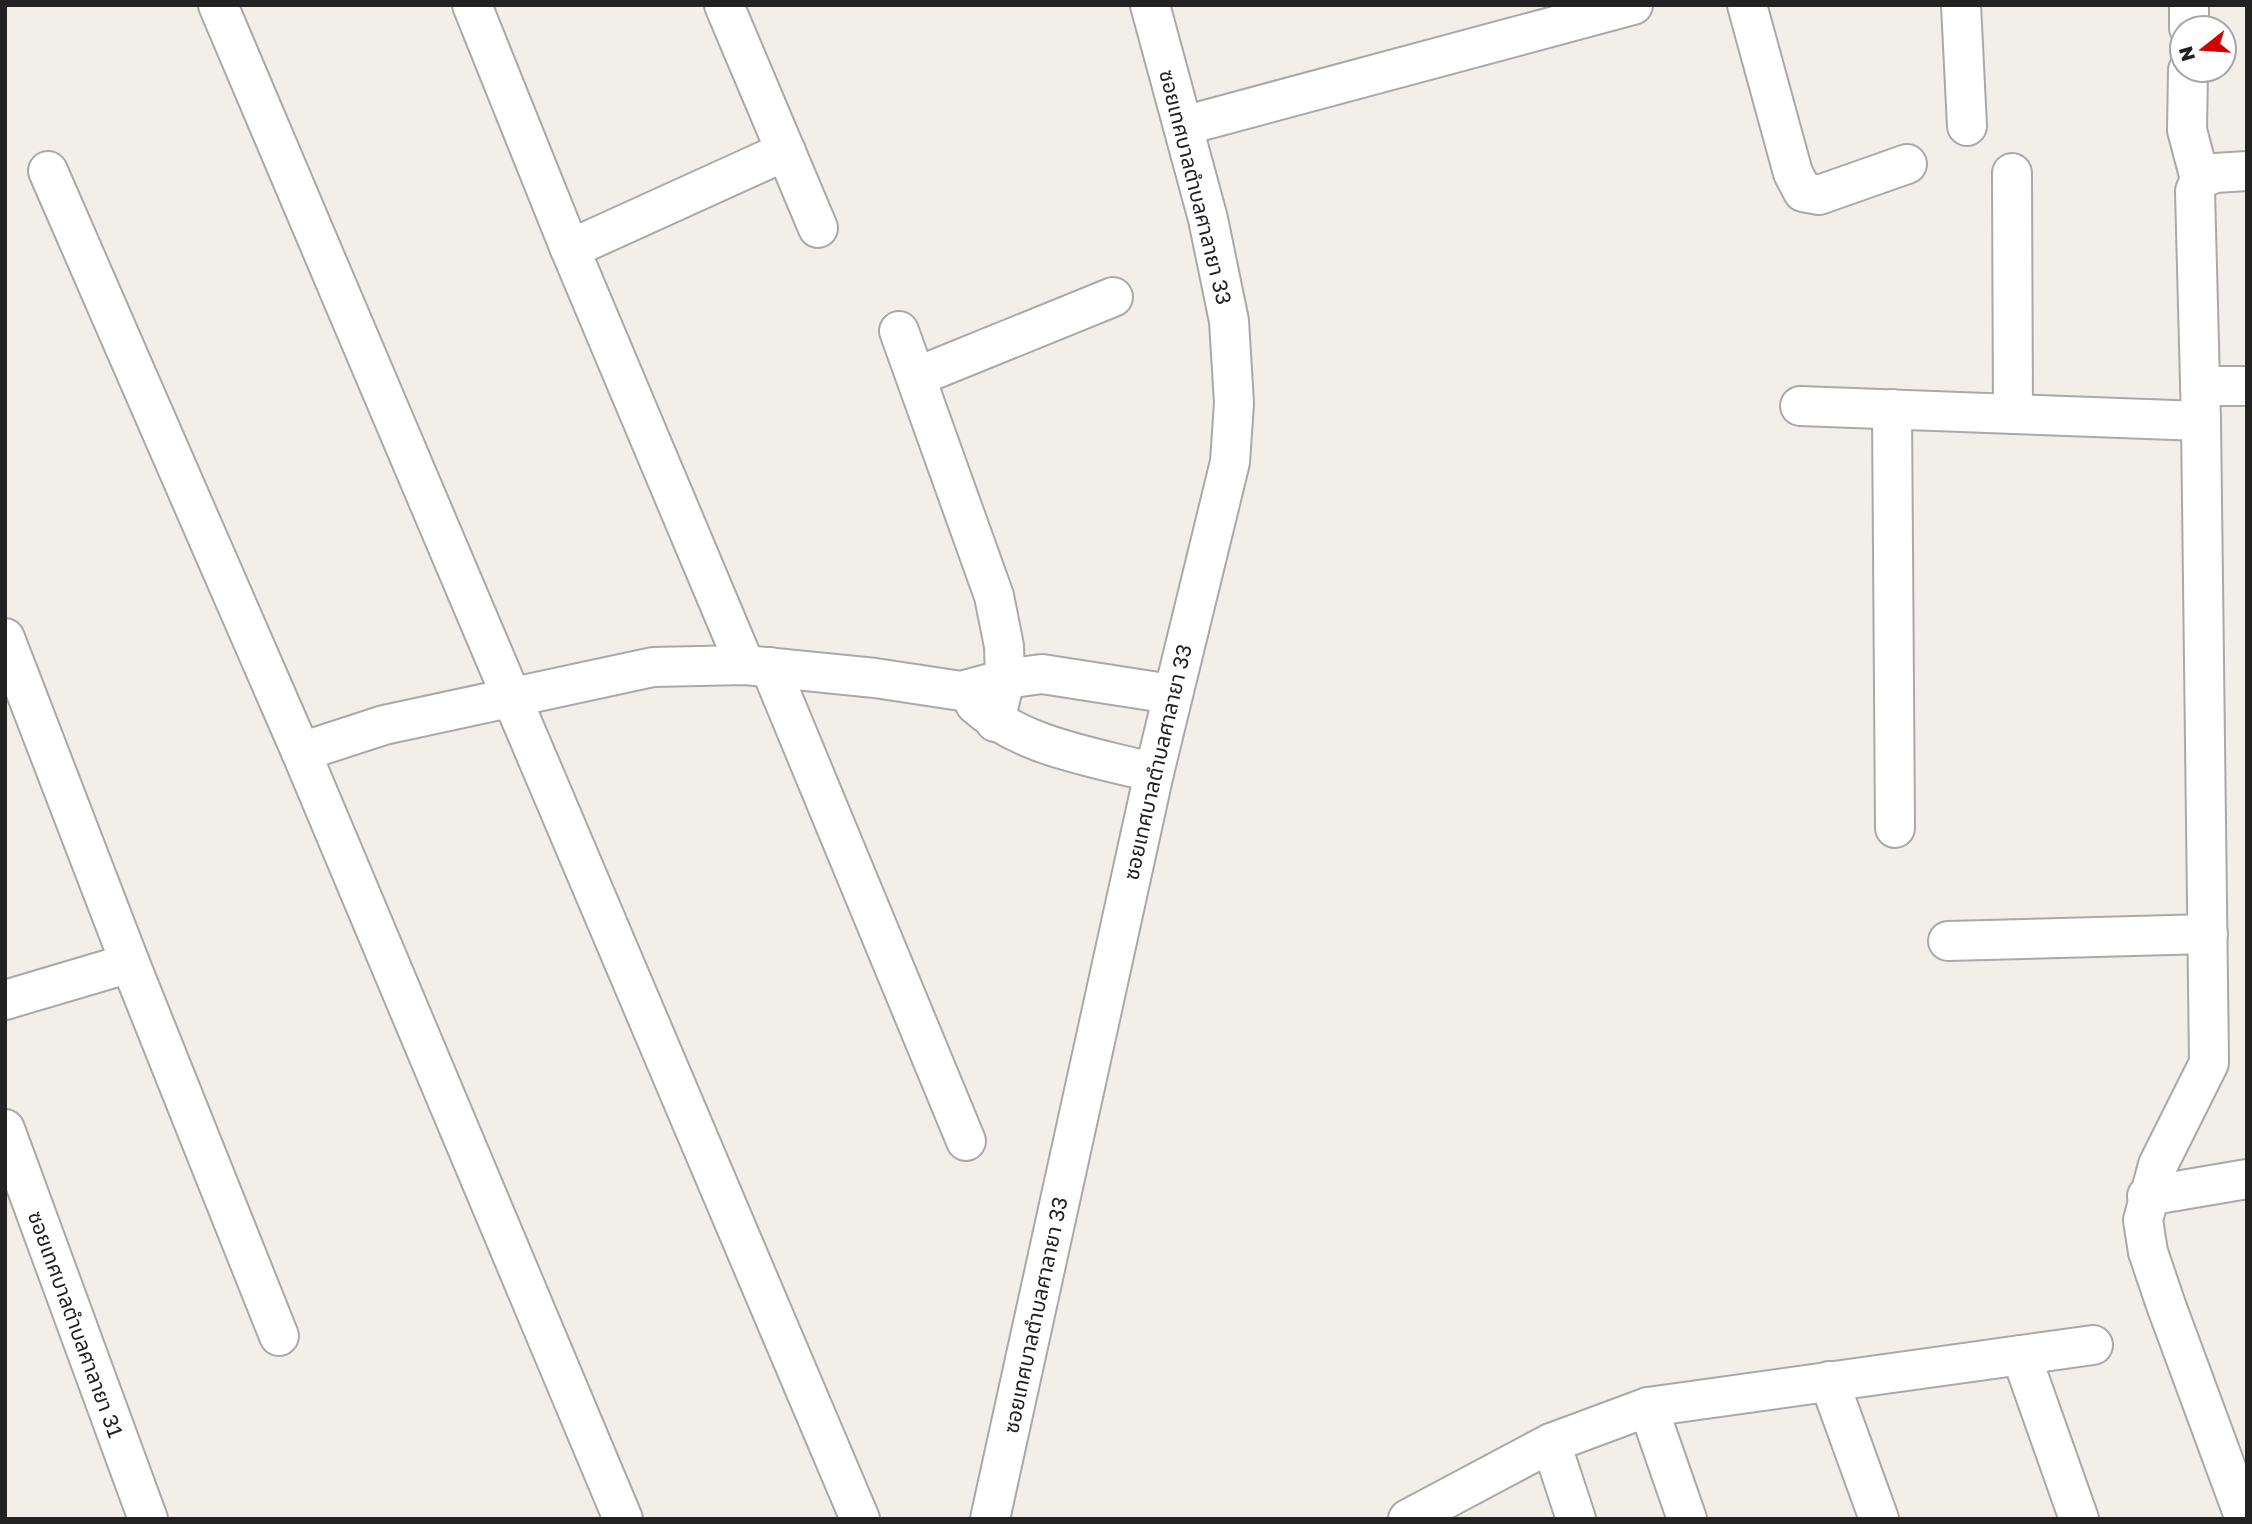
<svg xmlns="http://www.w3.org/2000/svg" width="2252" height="1524" font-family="'Golos Text','Noto Sans Thai',sans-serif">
	<rect width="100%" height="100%" fill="#f2efe9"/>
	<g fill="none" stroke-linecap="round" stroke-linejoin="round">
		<g stroke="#a9a9a9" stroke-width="42">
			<g id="minor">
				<polyline points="218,5 860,1519"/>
				<polyline points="472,5 570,249 745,665"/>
				<polyline points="724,5 818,228"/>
				<polyline points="1747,5 1793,173 1803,192 1819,195 1907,164"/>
				<polyline points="1961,5 1967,126"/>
				<polyline points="2189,28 2189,5"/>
				<polyline points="2188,70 2187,130 2200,179"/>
				<polyline points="1183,126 1633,5"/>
				<polyline points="48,171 301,752 623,1519"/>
				<polyline points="2012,173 2013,414"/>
				<polyline points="570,249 786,151"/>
				<polyline points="899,331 994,596 1004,646 1005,679 995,722"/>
				<polyline points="916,377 1113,297"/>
				<polyline points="2200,386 2247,386"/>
				<polyline points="1800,406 2201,421"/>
				<polyline points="1892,409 1895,828"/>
				<polyline points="5,638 130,963 279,1336"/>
				<polyline points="770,667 966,1141"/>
				<path d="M975,704C1024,748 1092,756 1154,773"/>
				<polyline points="301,752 384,725 653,667 745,665 875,678 961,691 1005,679 1042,674 1171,694"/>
				<polyline points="1948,941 2208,934"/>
				<polyline points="5,1000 130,963"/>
				<polyline points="5,1129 148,1519"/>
				<polyline points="2147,1196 2247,1179"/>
				<polyline points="2021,1355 2079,1519"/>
				<polyline points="1829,1381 1879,1519"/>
				<polyline points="1648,1407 1687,1519"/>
				<polyline points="1551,1443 1576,1519"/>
				<polyline points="990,1519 1154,773 1230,462 1234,403 1229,321 1208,219 1150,5"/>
				<polyline points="1408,1519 1551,1443 1648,1407 2093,1345"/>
				<polyline points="2245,1519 2166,1305 2148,1252 2143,1220 2158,1165 2209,1063 2201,421 2195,191 2200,179 2215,173 2247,171"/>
			</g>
		</g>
		<use href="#minor" stroke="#fff" stroke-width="38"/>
	</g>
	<g text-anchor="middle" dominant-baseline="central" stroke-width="5" stroke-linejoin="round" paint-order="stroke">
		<g font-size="21" fill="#222" stroke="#fff">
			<text transform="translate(1196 187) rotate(76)">ซอยเทศบาลตำบลศาลายา 33</text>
			<text transform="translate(1157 762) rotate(-77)">ซอยเทศบาลตำบลศาลายา 33</text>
			<text transform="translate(1035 1315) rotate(-78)">ซอยเทศบาลตำบลศาลายา 33</text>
			<text transform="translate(76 1324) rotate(70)">ซอยเทศบาลตำบลศาลายา 31</text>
		</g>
	</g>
	<rect width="2252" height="1524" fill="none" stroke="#222222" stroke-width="14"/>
	<g transform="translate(2203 49) rotate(253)"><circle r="33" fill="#ffffff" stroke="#a7a7a7" stroke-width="2"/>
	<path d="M0-5L12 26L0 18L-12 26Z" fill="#d40000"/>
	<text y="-10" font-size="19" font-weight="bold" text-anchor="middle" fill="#222222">N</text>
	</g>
</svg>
